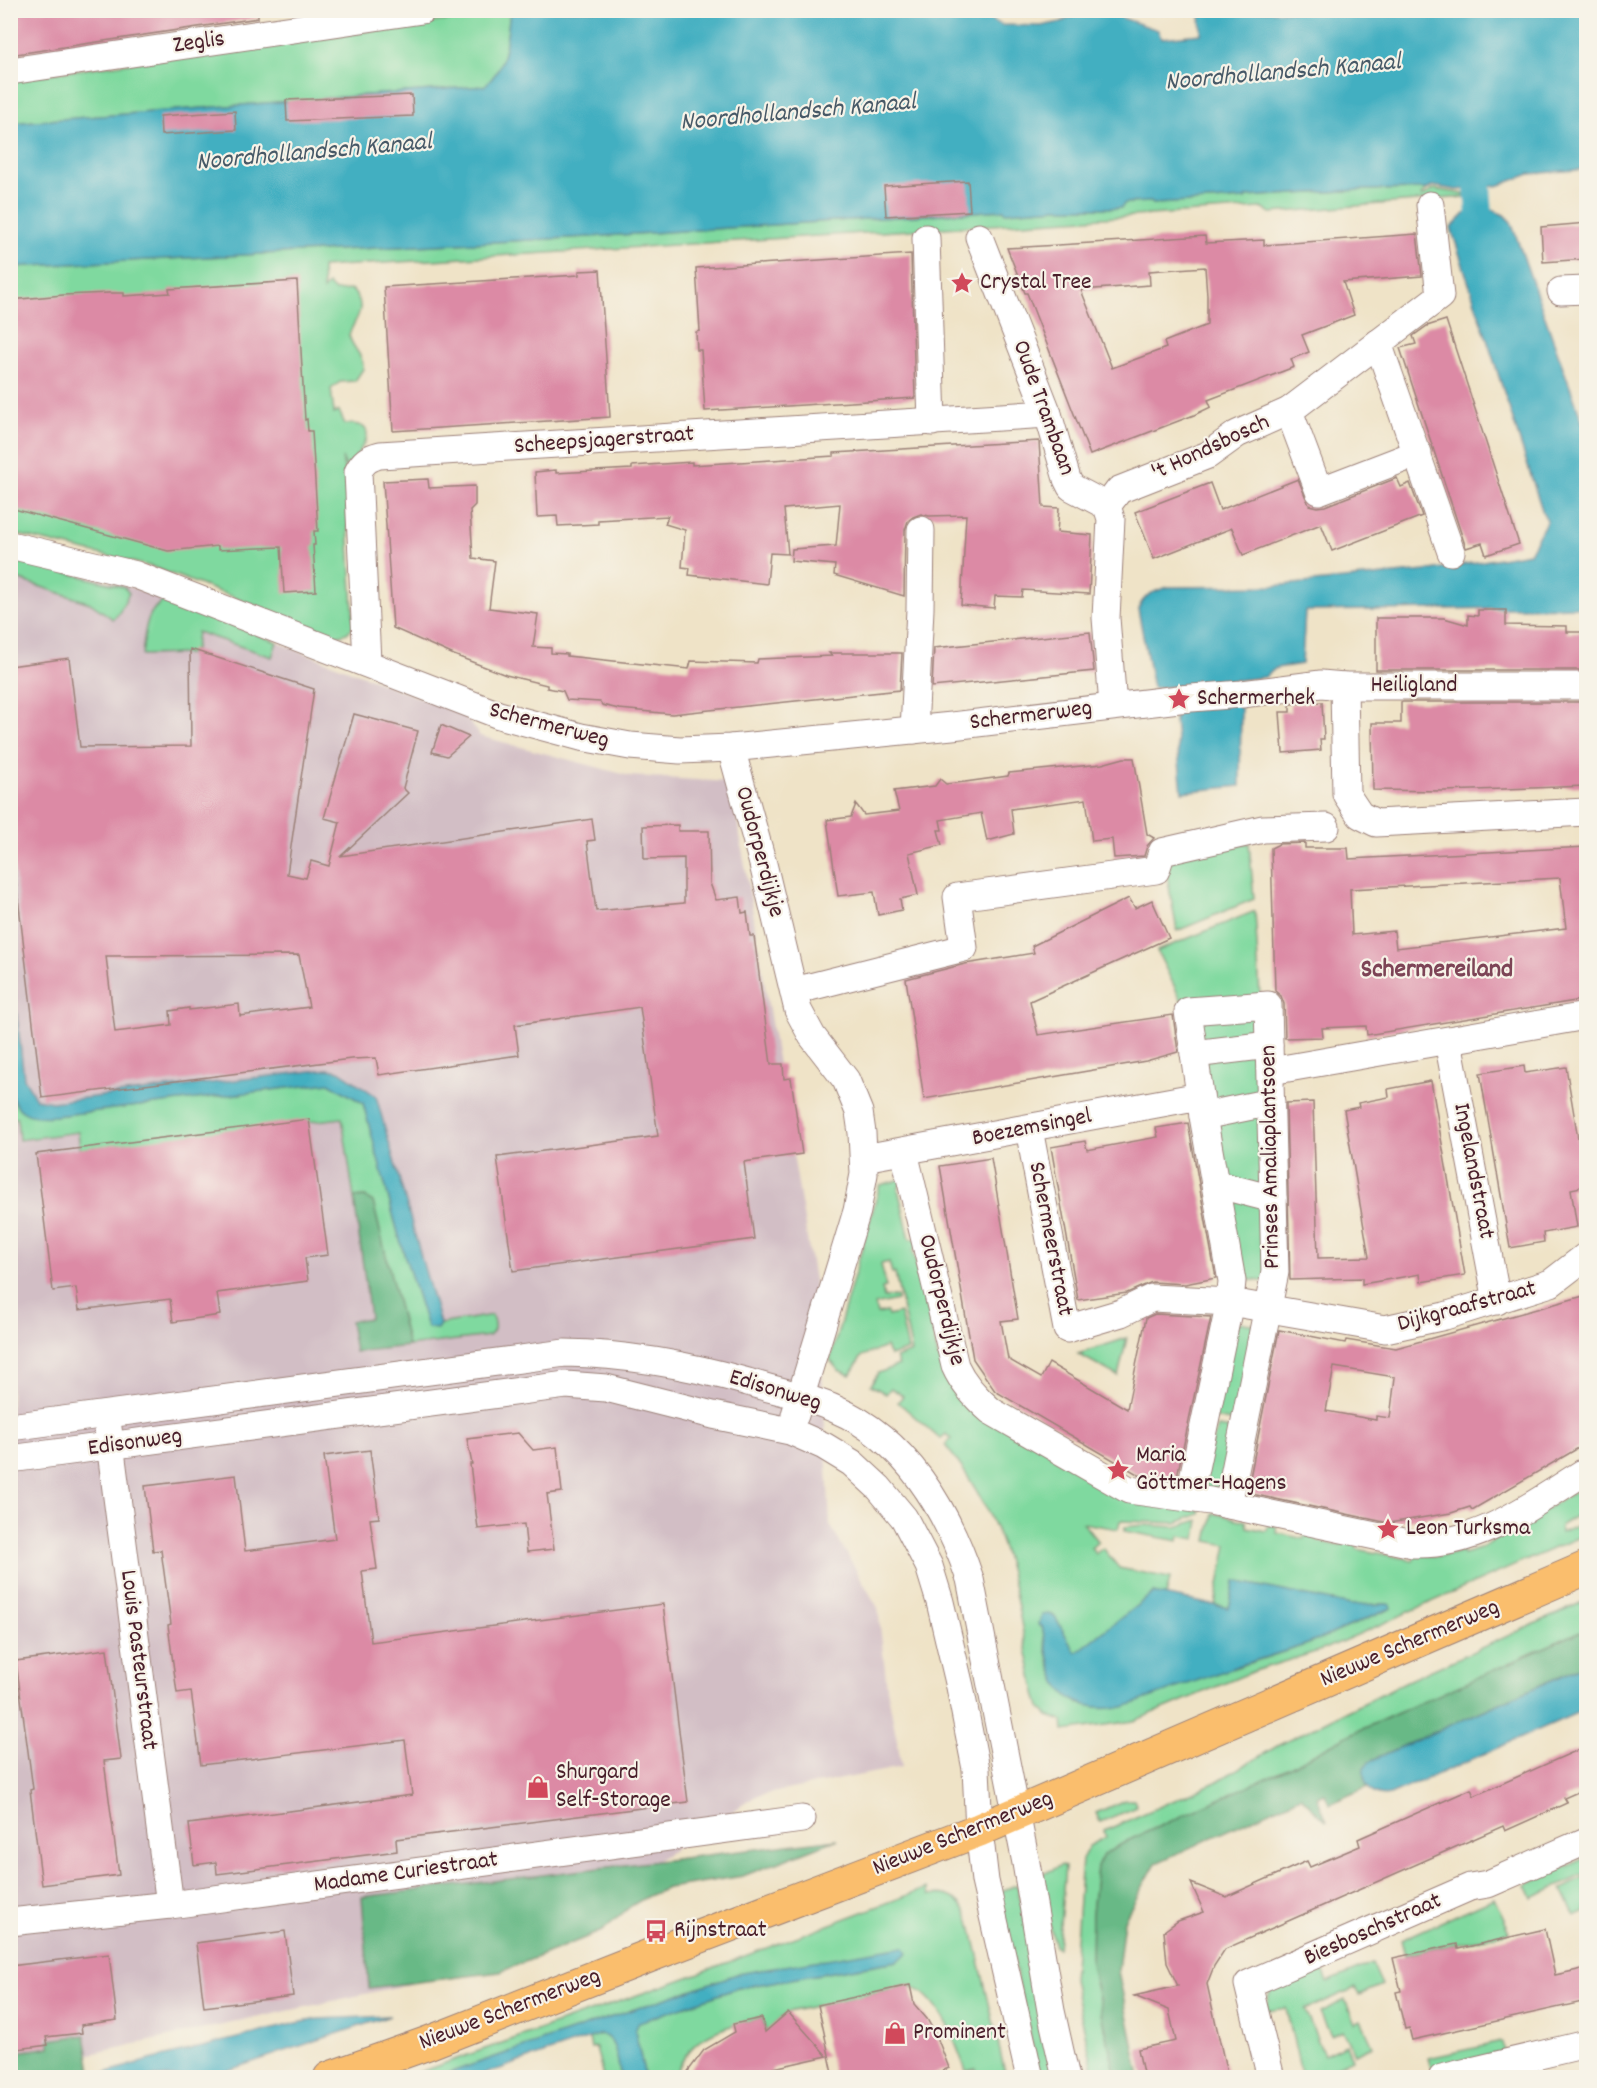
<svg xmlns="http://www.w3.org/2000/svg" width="1597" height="2088" font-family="Dekko,sans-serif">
	<rect width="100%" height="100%" fill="#f7f3e8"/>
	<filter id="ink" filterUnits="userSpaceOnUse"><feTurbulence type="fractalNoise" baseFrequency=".0167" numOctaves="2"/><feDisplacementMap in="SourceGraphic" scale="12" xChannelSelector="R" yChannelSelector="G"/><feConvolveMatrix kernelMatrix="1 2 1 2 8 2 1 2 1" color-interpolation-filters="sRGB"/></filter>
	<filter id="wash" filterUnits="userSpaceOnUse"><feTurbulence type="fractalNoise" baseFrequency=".008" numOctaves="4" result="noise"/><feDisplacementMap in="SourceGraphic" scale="24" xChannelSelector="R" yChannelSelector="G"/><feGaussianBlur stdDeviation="1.35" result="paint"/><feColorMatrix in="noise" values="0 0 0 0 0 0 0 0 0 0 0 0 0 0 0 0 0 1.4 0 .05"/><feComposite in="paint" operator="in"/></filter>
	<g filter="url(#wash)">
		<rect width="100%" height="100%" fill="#efe3c7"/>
		<polygon fill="#d2bec5" points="11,558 122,584 200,612 464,715 480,736 630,776 731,782 819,1310 830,1525 878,1608 887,1688 902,1767 756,1796 497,1965 45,2064 11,2076"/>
		<g fill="#7fd99f" stroke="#647c65" stroke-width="1.5">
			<path d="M510,12C506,38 507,69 485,86L11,123L10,79Z"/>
			<path d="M1428,189L1421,195L1422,197L1434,189L1464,194V197L1271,213L1261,208L322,267L323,290L328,284L335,291L352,290C369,309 355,317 349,335C352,349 364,354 363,369L355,381L340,382L331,389L334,414L339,411L345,424C386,422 359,452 347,468L342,458L345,472L354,626L347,633L337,636L153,567L11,533V267L589,237L1004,210L1005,212L1057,208H1121L1124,203L1151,202L1153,204L1245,199L1246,197L1360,190Z"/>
			<polygon points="11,559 124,587 129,593 119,613 113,619 90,603 11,577"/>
			<path d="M164,601H170L277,642L272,657L197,632L195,649L189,654L142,655C145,635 144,611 164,601Z"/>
			<polygon points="1249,843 1254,899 1177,931 1164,859"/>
			<polygon points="1255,911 1263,1047 1268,1282 1237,1278 1187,1012 1157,951"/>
			<path d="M329,1083L363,1103L401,1244L427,1326L438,1327L440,1324L492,1315C494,1323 497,1330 489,1336L408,1346L373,1203L365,1197L354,1198L342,1118L80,1149L78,1132L19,1140L17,1118H11L10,1093L13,1102L55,1116Z"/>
			<path d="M903,1179L898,1189L910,1239H916L918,1246L913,1250L923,1297L926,1299L938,1358L1136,1504L1201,1510L1200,1514L1176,1523L1120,1521L1118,1529L1083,1523L1098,1542L1091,1548L1095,1554L1103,1548L1119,1568L1170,1578L1166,1596L1153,1593L1076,1653L1053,1615L1038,1623L1039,1626H1042C1049,1660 1048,1682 1079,1704L1188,1683L1308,1644L1391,1609L1387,1604L1351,1605L1235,1581L1229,1608L1215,1605L1227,1545L1207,1541L1213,1513L1246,1521L1247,1527L1266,1531L1269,1525L1276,1526L1277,1533L1304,1539L1307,1532L1316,1534L1317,1541L1340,1546L1343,1539L1356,1542L1357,1549L1413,1560L1417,1553C1432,1558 1447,1557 1462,1551L1463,1554L1480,1549L1586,1485V1510L1560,1526L1561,1533L1586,1522V1534L1325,1649L1254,1671L1134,1721L1064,1731L1063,1721L1048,1716L1040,1707C1025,1658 1021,1607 1006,1558C994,1517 972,1479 945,1445L951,1439L946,1434L940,1439L898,1402L903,1396L891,1388L886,1394L871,1385L878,1373L899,1365L896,1358L912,1352L895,1273H892L889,1262L881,1264L886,1287L882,1288L884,1298L897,1296V1300L875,1305L877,1314L887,1312L888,1316L900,1313L908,1350L890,1356L886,1347L862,1356L850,1375L838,1370L830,1360L880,1185Z"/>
			<polygon points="1229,1320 1260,1326 1240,1423 1210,1417"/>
			<polygon points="1127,1338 1118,1376 1078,1354"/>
			<polygon points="1218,1427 1230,1429 1226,1493 1196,1486"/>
			<polygon points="1199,1520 1196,1539 1179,1536 1178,1541 1124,1531 1125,1527 1144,1525 1176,1527"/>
			<polygon points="1586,1601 1586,1629 1349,1735 1290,1767 1127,1841 1103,1855 1097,1868 1092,1914 1091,1963 1116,2077 1095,2077 1073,1980 1082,1859 1089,1846 1106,1837 1104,1831 1216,1782 1279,1745 1407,1681"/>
			<polygon points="1125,1800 1134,1800 1137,1807 1100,1822 1096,1813"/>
			<polygon points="1586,1858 1586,1874 1532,1898 1526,1885"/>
			<polygon points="1062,1865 1065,1867 1058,1948 1055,1947 1039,1876"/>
			<polygon points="1586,1877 1586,1911 1575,1916 1562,1889"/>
			<polygon points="1016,1885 1017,1885 1060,2077 1039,2077 999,1892"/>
			<path d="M927,1888L929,1895C951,1891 962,1902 970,1921L1006,2077H978L976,2069L966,2071C956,2045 947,2015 925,1995C921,1991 914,1988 910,1985L788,2012L766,2032L762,2018C723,2027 689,2034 675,2077H645L635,2031L638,2022L641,2021L738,1988L897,1961L737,1974L437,2077L403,2078L694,1975Z"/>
			<polygon points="1494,1898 1510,1932 1405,1955 1401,1940"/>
			<path d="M1372,1963L1382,1985L1359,1995L1355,1988L1305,2010L1324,2055L1346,2045L1352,2059L1323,2073L1302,2077L1286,2008L1267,2011C1266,2002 1268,1995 1273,1988L1321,1966L1328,1982Z"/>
			<polygon points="1345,2000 1355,2023 1361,2020 1373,2046 1355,2054 1343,2030 1331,2035 1320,2012"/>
			<path d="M601,2034C618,2040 617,2062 621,2077H603L596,2047L591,2048L589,2038Z"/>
			<polygon points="1502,2042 1504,2052 1431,2068 1428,2058"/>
		</g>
		<g fill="#67b986" stroke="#586c58" stroke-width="1.5">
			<polygon points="365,1197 373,1202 408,1346 355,1352 350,1321 370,1318 354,1198"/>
			<path d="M1586,1629V1665L1372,1760C1362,1768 1362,1776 1368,1787L1329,1804L1325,1794L1317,1797L1327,1822L1301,1797L1156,1863L1124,1920L1118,1971L1140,2077H1116L1091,1963L1092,1914L1097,1867L1103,1855L1127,1841L1290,1767L1349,1735Z"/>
			<polygon points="838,1839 743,1876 668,1888 648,1896 631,1906 602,1931 500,1972 369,1988 362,1897"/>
			<polygon points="85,2035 92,2077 11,2077 11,2053 50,2047 50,2040"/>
		</g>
		<g fill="#43afc1" stroke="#466776" stroke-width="1.5">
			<path d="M520,10H971L1002,25L1041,26L1061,22L1078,14L1102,11L1158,30L1161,38L1201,34L1200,11H1586V169L1530,174L1500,185L1482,188L1457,190L1433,186L1428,189L1360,190L1246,197L1245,199L1153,204L1151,202L1125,203L1121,208H1057L1005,212L1004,210L589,237L11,267V123L484,86C507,69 506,38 510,12Z"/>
			<path d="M1485,207L1504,215L1511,222L1586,432V607L1305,611L1302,664L1276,668L1265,677L1211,683L1241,707L1240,786L1182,792L1174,710L1194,685L1153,688L1138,609C1145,594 1152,592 1168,587L1273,586L1425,571L1529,553L1547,520L1543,513L1451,228L1469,210Z"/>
			<path d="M10,956L24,1078L36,1099L52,1102L328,1069L339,1071L376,1096L440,1324L437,1329L428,1328L426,1324L401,1244L363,1103L329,1083L55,1116C34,1118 17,1116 11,1093Z"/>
			<path d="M1235,1581L1351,1605L1387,1604L1391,1605L1392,1608L1308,1644L1238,1666L1124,1707C1056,1712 1054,1684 1042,1626H1039L1038,1623L1040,1622L1042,1615L1049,1614L1055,1617L1076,1653L1153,1593L1229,1608Z"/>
			<path d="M1586,1665V1709L1390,1795C1372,1799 1362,1784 1364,1768L1372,1760Z"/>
			<path d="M898,1947H905L908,1953L897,1961L738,1988L639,2022L635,2031L645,2077H621C617,2062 618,2040 601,2034L476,2077H437L737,1974Z"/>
			<polygon points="390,2016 208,2077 91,2077 142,2062 297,2023 318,2019"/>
		</g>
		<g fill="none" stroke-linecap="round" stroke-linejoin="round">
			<polyline stroke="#43afc1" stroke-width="27" points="1475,151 1481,237 1484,244"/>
		</g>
		<g id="blocks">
			<g fill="#dc8aa5" fill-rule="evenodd">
				<polygon points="10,10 258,10 258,18 10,55"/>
				<polygon points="412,95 413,116 287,121 286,100"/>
				<polygon points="235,111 236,130 161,135 160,116"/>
				<polygon points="968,181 970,211 886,216 884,186"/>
				<polygon points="1587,223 1587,259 1543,262 1541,227"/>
				<path d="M1417,234L1422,276L1343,282L1354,315L1302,335L1309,352L1291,359L1294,367L1208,400L1211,407L1194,415L1090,455L1027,293H1025L1007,248L1205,236L1206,243L1264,240V245ZM1205,267L1207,295V325L1164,342L1166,348L1112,368L1081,290L1150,285L1149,271Z"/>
				<polygon points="911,254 915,398 705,411 701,350 697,350 696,332 700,331 696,268"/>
				<polygon points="600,270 610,417 393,431 384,287 579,275 579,271"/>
				<polygon points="297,281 305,420 307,419 308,431 312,431 318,531 314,531 315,545 313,545 316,591 284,593 281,547 218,550 218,546 168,551 10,508 10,300 63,295 109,293 124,293 124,296 170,293 169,289"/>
				<polygon points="1446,320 1519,544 1486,555 1482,543 1466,548 1400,348 1416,344 1413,336 1427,326"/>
				<polygon points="1039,441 1043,507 1059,508 1057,532 1092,535 1089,594 1023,590 1022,597 995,596 994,608 961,605 966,515 929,516 921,514 913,517 908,521 905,530 904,596 834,575 835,565 791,561 792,549 836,546 840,504 784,509 788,554 770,553 767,584 689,575 690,568 682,567 685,530 665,524 668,516 598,520 598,524 558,526 557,516 537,517 535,472 556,470 556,473 632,469 632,466 692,462 692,465 756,461 834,456 834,453"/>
				<polygon points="1397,478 1401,487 1410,483 1422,516 1332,551 1321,524 1243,555 1232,528 1154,559 1135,512 1210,483 1220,510 1298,479 1309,505 1317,507 1325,506"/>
				<polygon points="428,479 429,488 475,486 475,505 470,510 473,558 495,561 489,608 538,614 533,647 551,648 551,653 567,654 567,656 689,669 691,661 757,663 758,659 832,656 829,653 902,653 900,690 672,714 619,709 602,705 600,702 567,700 563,691 547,688 547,685 506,675 454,655 393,628 383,481"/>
				<polygon points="1478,610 1506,610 1506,625 1567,626 1567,632 1587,632 1587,670 1376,670 1376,618 1444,618 1468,625 1468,615 1478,616"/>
				<polygon points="1090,632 1094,671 932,687 934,648"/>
				<path d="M190,649L314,689L287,874L306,878L311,861L329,866L340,822L324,818L354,714L418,731L403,788L408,793L341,856L592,819L595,840L587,841L596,911L684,903V858L644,859L643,826L678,825V831H709L710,883L716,900L740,897L742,913L747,912L750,936H754L771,1064H783L784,1079L791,1078L802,1154L744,1162L754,1239L513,1271L497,1157L658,1136L640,1007L515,1025L519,1055L379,1075L376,1058L351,1059L42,1098L10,831V666L69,658L80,747L191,746ZM299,955L309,1007L240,1016L239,1004L189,1010V1008L170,1011L171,1025L115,1032L106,956Z"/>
				<polygon points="1322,702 1324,739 1320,739 1321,750 1283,753 1280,712 1290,712 1290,704"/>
				<polygon points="1401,702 1587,702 1587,786 1444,791 1373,790 1372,723 1401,723"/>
				<polygon points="441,725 469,737 447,756 432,752"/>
				<polygon points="1124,758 1134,758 1147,834 1154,838 1147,846 1144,856 1114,858 1112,839 1092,841 1086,799 1011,809 1014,834 987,841 981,813 940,820 942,830 938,830 942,845 909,853 918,895 900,899 902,910 878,915 874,892 838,896 827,820 851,817 856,804 864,815 899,811 894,791 935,786 940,779 946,784 965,782 1008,776 1009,773 1102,764"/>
				<path d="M1305,843V848H1348L1349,859L1587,847V999L1367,1035L1366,1026L1322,1028L1323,1037L1285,1038L1284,1004L1281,996L1275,991L1271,848L1279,844ZM1560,878L1566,928L1396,948L1394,931L1352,935L1350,889Z"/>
				<polygon points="1129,898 1135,908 1152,900 1169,938 1030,1001 1038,1035 1173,1015 1178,1052 1146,1061 924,1099 906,979 965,964 1034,953 1032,946"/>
				<polygon points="1524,1066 1525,1073 1566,1067 1586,1186 1571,1189 1577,1227 1543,1233 1544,1242 1510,1248 1480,1073"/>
				<polygon points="1431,1081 1465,1275 1421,1282 1420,1274 1362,1284 1362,1278 1290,1280 1286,1103 1313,1102 1318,1258 1369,1257 1344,1110 1359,1107 1358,1103 1389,1097 1388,1089"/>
				<polygon points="309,1119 328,1255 305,1258 308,1281 217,1293 220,1315 173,1322 170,1299 79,1310 76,1288 53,1291 36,1154"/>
				<polygon points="1188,1123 1216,1278 1185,1284 1152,1282 1127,1293 1078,1300 1051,1147 1085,1141 1087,1150 1158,1137 1156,1128"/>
				<polygon points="991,1158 1018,1319 1001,1321 1008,1359 1041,1378 1049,1363 1127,1409 1146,1318 1155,1314 1211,1317 1176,1481 1139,1475 995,1391 973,1359 940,1166"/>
				<path d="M1587,1295V1443L1496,1496L1472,1510L1470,1507L1451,1513L1389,1523L1247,1493L1279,1330L1345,1343L1346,1340L1396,1348ZM1334,1367L1395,1377L1390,1418L1376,1416V1420L1326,1411Z"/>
				<polygon points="518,1433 533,1450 557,1447 562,1492 547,1494 554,1549 527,1552 524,1524 478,1529 470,1464 472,1464 467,1439"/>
				<polygon points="370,1450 379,1518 370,1519 377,1569 362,1571 371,1642 663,1604 688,1802 396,1839 397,1851 241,1871 217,1874 216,1862 194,1865 189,1824 412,1795 405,1740 201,1765 191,1691 177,1693 168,1625 171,1624 161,1550 153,1551 145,1486 236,1475 245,1551 335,1539 324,1456"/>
				<polygon points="107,1649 121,1759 104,1761 119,1875 42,1885 30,1790 33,1789 16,1661"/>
				<polygon points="1587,1746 1587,1788 1564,1798 1567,1803 1505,1831 1503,1826 1225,1949 1214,1966 1207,1984 1228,2078 1144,2078 1138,2049 1176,2041 1169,2010 1134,1996 1178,1986 1167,1963 1164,1931 1178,1921 1204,1912 1191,1883 1226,1897 1307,1861 1310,1867 1360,1846 1358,1839 1471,1789 1474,1796"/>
				<polygon points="1545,1929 1555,1975 1587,1968 1587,2001 1412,2040 1409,2028 1405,2029 1396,1992 1401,1991 1393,1958 1457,1944 1458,1949"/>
				<polygon points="285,1931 293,1996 204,2007 196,1943"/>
				<polygon points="109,1954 117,2020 81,2025 82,2033 46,2037 48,2045 10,2050 10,1966"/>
				<polygon points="910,1985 914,2004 927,2019 937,2037 949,2068 925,2078 834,2078 818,2005"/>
				<polygon points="788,2012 827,2056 774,2068 768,2078 683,2078 704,2050 735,2032 733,2024 762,2018 765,2032"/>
			</g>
		</g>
	</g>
	<g filter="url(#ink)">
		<use href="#blocks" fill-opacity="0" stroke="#9c8179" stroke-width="1.5"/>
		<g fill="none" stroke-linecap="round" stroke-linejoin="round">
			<g stroke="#9c8179" stroke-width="29">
				<g id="minor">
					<polyline points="10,71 422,10"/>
					<polyline points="979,237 1048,414 1067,479 1071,487 1107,506 1111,519 1106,618 1113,706"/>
					<polyline points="926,238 932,422"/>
					<polyline points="1561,291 1586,290"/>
					<polyline points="1378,343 1451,552"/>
					<polyline points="1289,411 1319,491 1418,453"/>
					<polyline points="1107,506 1119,490 1208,455 1237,434 1289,411 1440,296 1430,205"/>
					<polyline points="10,545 136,575 499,715 581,737 630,746 680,750 731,748 952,726 1179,699 1242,694 1321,684 1344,686 1586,686"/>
					<path d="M367,662L358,472C363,462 368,458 380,455C602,441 825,429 1048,414"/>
					<polyline points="1344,686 1346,794 1360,815 1376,823 1586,812"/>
					<polyline points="914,730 920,609 921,530"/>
					<polyline points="731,748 763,864 798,1010 812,1036 846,1080 859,1112 862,1133 864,1174 857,1211 795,1415"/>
					<polyline points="794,991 964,948 957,897 1156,870 1162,852 1263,829 1326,827"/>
					<polyline points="1448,1041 1497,1301"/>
					<polyline points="1194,1054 1269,1045"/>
					<polyline points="1271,1071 1586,1016"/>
					<polyline points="1203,1116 1271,1102"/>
					<polyline points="1029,1129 1067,1329 1121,1313 1152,1298 1230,1302 1385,1329 1445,1316 1551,1283 1586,1256"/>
					<path d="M904,1152L955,1366C963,1384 976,1398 991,1411L1129,1490L1210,1501L1413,1544C1480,1546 1531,1505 1586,1471"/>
					<polyline points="864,1158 1200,1096"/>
					<polyline points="1215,1184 1273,1199"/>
					<path d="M10,1427L565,1353C628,1354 688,1365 748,1382C777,1391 808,1397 835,1409C906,1439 947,1510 970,1579L1026,1863L1051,2011L1066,2078"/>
					<polyline points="108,1428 170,1905"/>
					<polyline points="10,1459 566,1385 606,1388 713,1415 790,1431 824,1446 852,1463 879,1488 904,1518 929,1566 940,1602 960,1687 976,1769 979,1830 985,1881 1030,2078"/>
					<polyline points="1189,1497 1230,1302 1232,1281 1203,1116 1188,1011 1268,1005 1275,1272 1228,1505"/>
					<polyline points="10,1922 170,1905 802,1819"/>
					<polyline points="1271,2078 1248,1984 1470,1887 1488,1884 1586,1841"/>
					<polyline points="1442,2078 1586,2044"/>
				</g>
			</g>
			<g stroke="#9c8179" stroke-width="35">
				<polyline id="major" points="330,2078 428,2043 659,1952 979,1830 1586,1568"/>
			</g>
			<use href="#minor" stroke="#fff" stroke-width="27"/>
			<use href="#major" stroke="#fabe6d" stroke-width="33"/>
		</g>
	</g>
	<defs>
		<g id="sight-bare" transform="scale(1.8)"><path d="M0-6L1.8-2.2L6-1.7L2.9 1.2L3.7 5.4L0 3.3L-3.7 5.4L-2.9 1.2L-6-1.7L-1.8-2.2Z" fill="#d1495b" stroke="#f7f3e8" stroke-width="2.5" paint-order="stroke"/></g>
		<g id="shop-bare" transform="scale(1.8)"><path d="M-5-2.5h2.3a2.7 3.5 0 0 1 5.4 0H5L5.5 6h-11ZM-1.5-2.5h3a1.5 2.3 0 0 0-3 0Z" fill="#d1495b" stroke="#f7f3e8" stroke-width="2.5" paint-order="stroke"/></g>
		<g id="bus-bare" transform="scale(1.8)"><path d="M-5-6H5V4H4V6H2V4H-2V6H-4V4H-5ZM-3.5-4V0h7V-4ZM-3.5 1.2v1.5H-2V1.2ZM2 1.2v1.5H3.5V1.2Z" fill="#d1495b" stroke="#f7f3e8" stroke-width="2.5" paint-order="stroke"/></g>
	</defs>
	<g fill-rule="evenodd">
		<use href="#sight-bare" x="962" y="283"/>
		<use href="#sight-bare" x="1179" y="699"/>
		<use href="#sight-bare" x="1118" y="1470"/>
		<use href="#sight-bare" x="1388" y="1529"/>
		<use href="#shop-bare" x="538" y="1787"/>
		<use href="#bus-bare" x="656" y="1931"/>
		<use href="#shop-bare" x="895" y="2033"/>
	</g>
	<g text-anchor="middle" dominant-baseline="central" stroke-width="4.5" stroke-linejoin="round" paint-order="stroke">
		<g font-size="24" fill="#4a1f2b" stroke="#f7f3e8">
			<text transform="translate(199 43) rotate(-8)">Zeglis</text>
			<text transform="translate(1043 408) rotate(70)">Oude Trambaan</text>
			<text transform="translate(604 441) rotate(-4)">Scheepsjagerstraat</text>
			<text transform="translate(1211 448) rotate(-25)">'t Hondsbosch</text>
			<text x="1414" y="686">Heiligland</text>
			<text transform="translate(1031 716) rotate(-7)">Schermerweg</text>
			<text transform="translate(549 726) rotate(15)">Schermerweg</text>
			<text transform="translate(759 852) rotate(75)">Oudorperdijkje</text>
			<text transform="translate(1032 1128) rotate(-11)">Boezemsingel</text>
			<text transform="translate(1271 1157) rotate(-91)">Prinses Amaliaplantsoen</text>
			<text transform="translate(1473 1171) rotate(79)">Ingelandstraat</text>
			<text transform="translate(1050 1239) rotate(79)">Schermeerstraat</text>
			<text transform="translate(941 1300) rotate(76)">Oudorperdijkje</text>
			<text transform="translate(1467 1307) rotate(-15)">Dijkgraafstraat</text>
			<text transform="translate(775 1391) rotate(17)">Edisonweg</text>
			<text transform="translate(135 1443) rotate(-8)">Edisonweg</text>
			<text transform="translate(1410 1644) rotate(-23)">Nieuwe Schermerweg</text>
			<text transform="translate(138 1660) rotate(83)">Louis Pasteurstraat</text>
			<text transform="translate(963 1834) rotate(-22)">Nieuwe Schermerweg</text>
			<text transform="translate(406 1873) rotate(-8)">Madame Curiestraat</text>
			<text transform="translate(1373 1930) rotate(-24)">Biesboschstraat</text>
			<text transform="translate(510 2010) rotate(-21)">Nieuwe Schermerweg</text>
		</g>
		<g font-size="24" fill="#4a1f2b" stroke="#f7f3e8" text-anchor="start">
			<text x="980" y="283">Crystal Tree</text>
			<text x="1197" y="699">Schermerhek</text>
			<text x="1136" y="1456">Maria<tspan x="1136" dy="28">Göttmer-Hagens</tspan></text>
			<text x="1406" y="1529">Leon Turksma</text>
			<text x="556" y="1773">Shurgard<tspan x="556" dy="28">Self-Storage</tspan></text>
			<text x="674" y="1931">Rijnstraat</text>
			<text x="913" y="2033">Prominent</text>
		</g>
		<g font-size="26" font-style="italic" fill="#475967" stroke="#f7f3e8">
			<text transform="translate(1283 73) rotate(-5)">Noordhollandsch Kanaal</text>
			<text transform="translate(798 113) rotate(-5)">Noordhollandsch Kanaal</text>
			<text transform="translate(314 153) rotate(-5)">Noordhollandsch Kanaal</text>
		</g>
		<g font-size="26" font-weight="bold" fill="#7d4456" stroke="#f7f3e8">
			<text x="1437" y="970">Schermereiland</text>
		</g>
	</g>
	<rect width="1597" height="2088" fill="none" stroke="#f7f3e8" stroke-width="36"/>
</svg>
